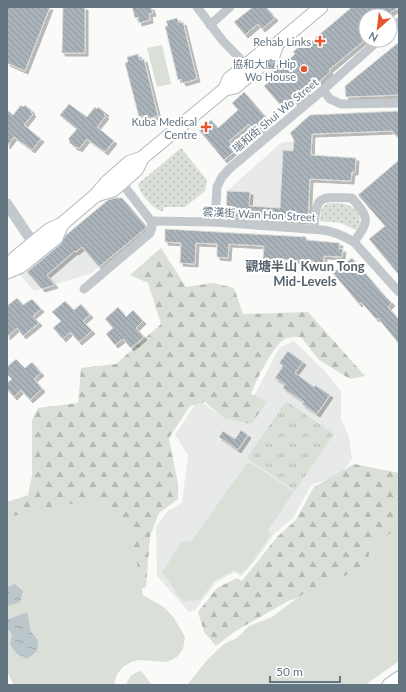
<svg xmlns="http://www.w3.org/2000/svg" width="406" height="692" font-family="Lato,'Noto Sans TC',sans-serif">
	<defs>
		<pattern id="grass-tufts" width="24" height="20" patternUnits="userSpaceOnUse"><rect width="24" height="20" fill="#dadfd7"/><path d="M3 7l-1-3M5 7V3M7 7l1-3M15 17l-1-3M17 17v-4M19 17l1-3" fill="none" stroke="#b4b9b4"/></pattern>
		<pattern id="forest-firs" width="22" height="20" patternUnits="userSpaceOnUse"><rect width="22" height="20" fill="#dadfd7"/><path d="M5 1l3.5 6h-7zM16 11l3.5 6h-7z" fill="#b4b9b4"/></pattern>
		<pattern id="garden-dots" width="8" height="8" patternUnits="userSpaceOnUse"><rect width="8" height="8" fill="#dadfd7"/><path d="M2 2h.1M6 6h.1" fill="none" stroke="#b4b9b4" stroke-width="1.8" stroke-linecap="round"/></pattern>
		<pattern id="water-ripples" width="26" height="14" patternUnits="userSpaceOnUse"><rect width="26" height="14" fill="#bbc7cb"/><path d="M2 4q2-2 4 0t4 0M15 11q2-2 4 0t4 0" fill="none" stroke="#9ca6aa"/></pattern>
		<pattern id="building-back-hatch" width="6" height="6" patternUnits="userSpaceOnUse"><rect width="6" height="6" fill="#aab3b9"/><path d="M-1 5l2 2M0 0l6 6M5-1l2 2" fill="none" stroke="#8e969c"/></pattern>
		<filter id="shadow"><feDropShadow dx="3" dy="3" stdDeviation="0" flood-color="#0004"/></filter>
	</defs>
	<rect width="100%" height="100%" fill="#fafaf8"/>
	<g fill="#e8e9e9">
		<polygon points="312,141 308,221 226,217 227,191 282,142"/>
		<polygon points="69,233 99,267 92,273 34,291 19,274"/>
		<polygon points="294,341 325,371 341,391 341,419 349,437 352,459 343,471 332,478 311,485 293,518 274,534 255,561 241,576 235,572 216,582 195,610 189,612 157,576 156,526 168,511 182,503 188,455 175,435 198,400 222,416 247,403 256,392 279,348"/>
	</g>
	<polygon fill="url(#grass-tufts)" points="286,401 334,434 295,491 247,458"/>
	<g fill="url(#forest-firs)">
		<path d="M161,248L186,287L213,283L234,288L243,314L308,312L365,376L350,379L319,360L301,337C296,337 289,337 285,339C273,345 256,381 251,394L267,402L251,424L224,418L205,402L190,406L169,438L178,484V499L159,513L150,536L146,587L137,590L7,530V502L28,495L32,476V420L38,408L78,403L81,368L116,364L161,324L148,283L130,275Z"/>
		<polygon points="354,464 399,473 399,537 356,579 288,601 234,632 216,646 204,632 198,612 217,588 237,578 242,581 277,537 295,521 314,487"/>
	</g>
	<g fill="#dadfd7">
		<polygon points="162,45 171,84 157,87 147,48"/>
		<polygon points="247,463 251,463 294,492 267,531 271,534 253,561 241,574 234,570 214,581 200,600 184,601 175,593 176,591 162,573 182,541 191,542"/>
		<polygon points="105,497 133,542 143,595 165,608 174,618 185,637 183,649 177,657 167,662 140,660 131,662 123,667 117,674 114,685 14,685 7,671 7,517"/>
		<polygon points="399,527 399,661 365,685 187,685 208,659 224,644 237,638 249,626 272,617 301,595 324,584 367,567 370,548"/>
		<path d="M141,671L152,685H126C129,677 132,673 141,671Z"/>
	</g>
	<g fill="url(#garden-dots)">
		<path d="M181,148L207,180L205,191L185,207H164L163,211C153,210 140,194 138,184Z"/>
		<path d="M329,203C343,203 354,203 360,218L359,225L356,230L341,223L320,221C321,213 320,206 329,203Z"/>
	</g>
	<g fill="url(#water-ripples)">
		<polygon points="15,584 23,591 20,602 7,606 7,587"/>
		<polygon points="27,612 31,632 38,640 37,651 27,659 16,653 10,644 12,636 10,631 7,629 7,620"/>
	</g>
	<g fill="url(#building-back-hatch)" stroke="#dcdcda" filter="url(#shadow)">
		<polygon points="7,7 50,7 25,71 7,63"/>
		<polygon points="63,7 85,7 85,53 62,53"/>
		<polygon points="132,7 151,7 153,13 149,14 150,20 139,23 138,17 135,18"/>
		<polygon points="253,7 266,7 275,18 262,29 258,24 245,35 234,22"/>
		<polygon points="352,7 399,7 386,16 366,16 366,39 329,70 330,72 319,82 317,80 305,90 307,93 295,103 293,100 283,108 264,86 269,82 266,79 271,75 269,72 282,61 284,64 295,54 293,52 304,42 307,45"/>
		<polygon points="177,18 179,23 183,22 197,79 183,83 181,79 178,80 165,26 168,26 166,21"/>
		<polygon points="399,42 399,95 346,97 345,86"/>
		<polygon points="138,54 140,60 144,59 158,116 143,120 142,116 139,117 125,63 128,62 127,57"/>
		<polygon points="244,92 270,122 257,133 249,124 229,141 236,150 224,160 199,130 211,120 218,128 238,110 232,103"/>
		<polygon points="69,104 87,117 95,107 97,109 98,107 106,113 104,115 106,116 97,127 114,141 105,152 87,139 79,149 77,147 76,148 69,142 70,141 68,139 77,129 60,115"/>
		<polygon points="21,105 23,107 25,105 32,111 31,112 33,114 24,125 41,139 32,150 14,137 7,146 7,110 13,115"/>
		<polygon points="399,111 399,139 392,131 312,134 311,155 356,158 355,172 352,172 351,181 310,179 308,221 232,217 232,211 226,211 227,191 250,192 249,206 280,208 283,150 293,151 294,140 290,133 310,115"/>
		<polygon points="399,160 399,275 369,239 385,226 358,195"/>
		<polygon points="115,198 122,198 146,226 145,229 99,267 82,247 76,252 75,251 47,275 55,285 42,289 27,272 61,244 66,235 108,200"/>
		<polygon points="165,229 306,237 306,240 340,243 339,249 343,249 342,257 324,256 323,269 314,268 314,261 263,259 264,246 229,244 228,258 217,257 217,244 196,243 195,264 180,263 181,243 165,242"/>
		<polygon points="352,258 383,294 392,303 388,307 399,320 399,344 378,318 376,319 361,302 359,304 333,273"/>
		<polygon points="17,298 23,305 32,299 41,309 33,316 39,323 23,336 17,328 7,337 7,306"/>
		<polygon points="65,301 74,310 81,304 90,315 83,321 92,331 79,342 70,332 63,339 53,328 61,321 52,312"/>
		<polygon points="118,307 126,317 133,310 143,321 136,328 144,337 131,348 123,339 115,345 106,334 113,328 105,319"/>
		<polygon points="288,351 303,362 295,373 314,387 315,385 330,395 317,414 302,404 304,402 283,388 285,384 275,378 283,366 279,363"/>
		<polygon points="16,359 25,368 32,362 41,373 34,379 42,389 30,400 21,390 14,397 7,389 7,383 12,379 7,374 7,367"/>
		<polygon points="241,430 248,435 238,450 219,437 223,431 235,439"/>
	</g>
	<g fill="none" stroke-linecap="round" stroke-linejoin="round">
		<g stroke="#b3babf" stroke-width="15">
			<g id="secondary">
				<polyline points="225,89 235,87 266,61 273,56 277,44"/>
				<polyline points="96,195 113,190 137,169 142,158"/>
				<polyline points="7,268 15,258 49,230 62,224 96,195 107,182 130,162 142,158 225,89 229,79 266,49 277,44 321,7"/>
				<polyline points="7,272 21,266 56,238 62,224"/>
				<polyline points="389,685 399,678"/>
			</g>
		</g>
		<g stroke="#c3c8cc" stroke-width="9">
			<polyline points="197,7 223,41 249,68"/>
			<polyline points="210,25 230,7"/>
			<polyline points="390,30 399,22"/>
			<polyline points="323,90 330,99 341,104 399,103"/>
			<path d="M151,221L215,222L323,230C335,232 344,236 354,242L399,292"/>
			<polyline points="215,222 217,187 222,177 229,169 323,90 379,40"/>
			<path d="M314,229C316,194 319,197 352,198C369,218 370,220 354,242"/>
			<polyline points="84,289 150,233 152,227 151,221 118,178"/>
		</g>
		<polyline stroke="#c3c8cc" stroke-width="11" points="7,204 27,234 39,248"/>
		<use href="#secondary" stroke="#fff" stroke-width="13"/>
	</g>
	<g fill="#e4572e" stroke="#fff" stroke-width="1.5">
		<path d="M318 35h4v4h4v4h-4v4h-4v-4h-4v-4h4z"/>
		<circle cx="304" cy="69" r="4"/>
		<path d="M204 121h4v4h4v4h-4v4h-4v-4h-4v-4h4z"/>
	</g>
	<g text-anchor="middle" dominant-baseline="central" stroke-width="4" stroke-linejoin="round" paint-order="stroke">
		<g font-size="11" fill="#657683" stroke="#fff" text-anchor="end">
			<text x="311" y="41">Rehab Links</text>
			<text x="296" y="63">協和大廈 Hip<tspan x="296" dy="13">Wo House</tspan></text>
			<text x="197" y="121">Kuba Medical<tspan x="197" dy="13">Centre</tspan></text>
		</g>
		<g font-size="11" fill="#657683" stroke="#fff">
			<text transform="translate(275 115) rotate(-40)">瑞和街 Shui Wo Street</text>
			<text transform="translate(259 214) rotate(3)">雲漢街 Wan Hon Street</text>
		</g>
		<g font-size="13" font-weight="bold" fill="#57646e" stroke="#fff">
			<text x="305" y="266">觀塘半山 Kwun Tong<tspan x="305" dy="15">Mid-Levels</tspan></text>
		</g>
	</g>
	<rect width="406" height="692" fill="none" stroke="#657683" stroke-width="16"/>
	<g transform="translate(378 28) rotate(208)"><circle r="19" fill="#ffffff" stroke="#c1c8cd"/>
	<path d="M0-3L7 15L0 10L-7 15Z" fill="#e4572e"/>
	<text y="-6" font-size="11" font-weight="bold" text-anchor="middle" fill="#657683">N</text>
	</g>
	<path d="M270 676v6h70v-6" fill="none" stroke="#657683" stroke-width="2"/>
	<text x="276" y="676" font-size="12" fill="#657683" stroke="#ffffff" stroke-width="3" paint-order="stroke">50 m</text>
</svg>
